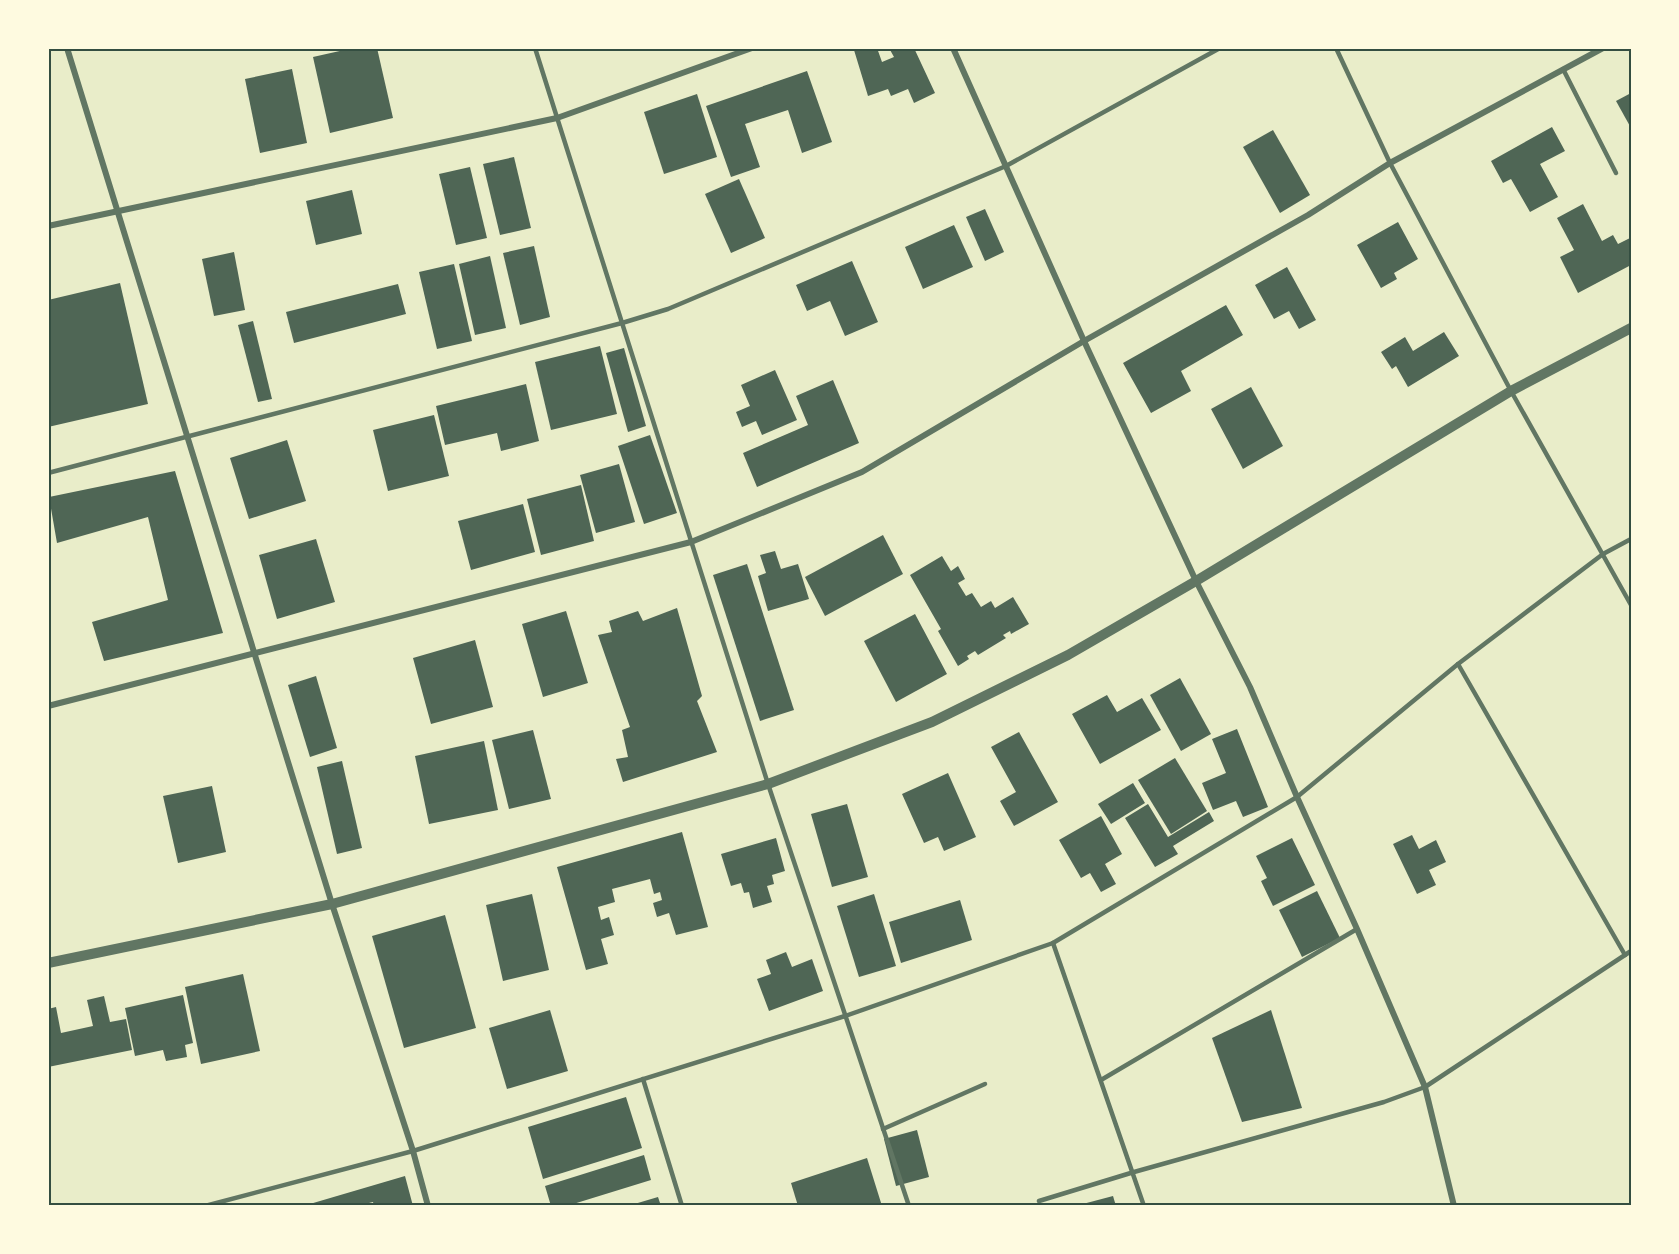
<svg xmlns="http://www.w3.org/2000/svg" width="1679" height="1254" font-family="Jost,sans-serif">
	<rect width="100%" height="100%" fill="#e9edc9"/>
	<g fill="#4f6655">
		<polygon points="353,48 377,48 393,118 330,133 313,57"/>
		<polygon points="860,48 877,48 882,62 894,57 889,48 914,48 935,93 914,103 908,89 891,96 888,89 868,96 854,50"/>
		<polygon points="292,69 307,143 260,153 245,79"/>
		<polygon points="807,71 832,142 802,153 788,110 745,124 760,167 731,177 706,106"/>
		<polygon points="1631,93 1631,128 1616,101"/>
		<polygon points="697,94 717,157 664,174 644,112"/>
		<polygon points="1552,127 1565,151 1540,164 1558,197 1530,212 1511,179 1503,183 1491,161"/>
		<polygon points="1273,130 1310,195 1280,213 1243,147"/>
		<polygon points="514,157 531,228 500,235 483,164"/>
		<polygon points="470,167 487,238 456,245 439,174"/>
		<polygon points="739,179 765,238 731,253 705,194"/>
		<polygon points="352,190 362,234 316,245 306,201"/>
		<polygon points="1583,204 1602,241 1613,235 1618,244 1630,238 1631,265 1578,293 1560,257 1574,250 1557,218"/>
		<polygon points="985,209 1004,252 985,261 966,217"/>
		<polygon points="1398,222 1418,259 1394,273 1397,279 1381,288 1357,245"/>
		<polygon points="954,225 973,267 923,289 905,247"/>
		<polygon points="534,246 550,317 520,325 503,253"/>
		<polygon points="234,252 245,310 214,316 202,259"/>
		<polygon points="490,256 506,328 475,335 459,264"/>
		<polygon points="852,261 878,322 845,336 830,301 807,311 796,285"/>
		<polygon points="454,264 472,341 437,349 419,272"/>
		<polygon points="1287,267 1316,320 1299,329 1289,311 1274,319 1255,285"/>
		<polygon points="120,283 148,404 48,427 48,300"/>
		<polygon points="398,284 406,314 294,343 286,312"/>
		<polygon points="1226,305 1243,335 1181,371 1191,391 1151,413 1123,363"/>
		<polygon points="253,321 272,399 258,402 238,325"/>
		<polygon points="1444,332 1459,356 1408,387 1396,366 1392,369 1381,352 1405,337 1413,351"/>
		<polygon points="600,346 617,414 551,430 535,362"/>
		<polygon points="624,348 646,426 628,432 606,353"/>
		<polygon points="775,370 797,420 762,435 756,421 742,427 736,412 750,406 741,385"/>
		<polygon points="833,380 859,443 757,487 743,453 808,425 796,396"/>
		<polygon points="526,384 539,441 501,451 497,433 445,445 436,406"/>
		<polygon points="1251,387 1283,446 1243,469 1211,409"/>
		<polygon points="434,415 449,476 388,491 373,430"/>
		<polygon points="650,435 677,513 644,524 618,446"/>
		<polygon points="287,440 306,501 249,519 230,458"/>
		<polygon points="619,464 635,522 596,533 580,475"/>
		<polygon points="175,471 223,633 104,661 92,622 168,600 148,517 57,543 49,497"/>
		<polygon points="581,485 594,541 541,555 527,499"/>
		<polygon points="523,504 535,552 471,570 458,521"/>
		<polygon points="883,535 903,574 825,616 805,577"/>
		<polygon points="316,539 335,602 277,619 259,555"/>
		<polygon points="775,551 781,569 798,564 809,599 768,611 758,576 766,573 760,555"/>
		<polygon points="942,556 951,571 958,566 965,579 958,583 966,596 972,593 981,607 991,601 995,608 1013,597 1029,624 1011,634 1010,631 1003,635 1006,638 978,655 975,651 967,656 969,659 958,666 938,631 941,629 910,575"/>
		<polygon points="747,564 794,710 760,721 713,575"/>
		<polygon points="677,608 702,696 697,701 717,752 623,782 616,759 628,757 622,730 630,727 598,635 612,632 609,621 638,611 643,621"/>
		<polygon points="566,611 588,683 543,697 522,624"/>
		<polygon points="915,614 947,674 896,702 864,641"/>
		<polygon points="475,640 493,707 431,724 413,658"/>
		<polygon points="316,676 337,748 310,757 288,685"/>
		<polygon points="1180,678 1211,734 1181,751 1150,695"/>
		<polygon points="1107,695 1117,712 1142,698 1161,730 1100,764 1072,714"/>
		<polygon points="1237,729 1268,807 1243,817 1236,801 1213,810 1202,783 1226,773 1212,739"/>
		<polygon points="533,730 551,799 509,809 492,740"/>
		<polygon points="1019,732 1058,802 1014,826 1000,801 1016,792 991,747"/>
		<polygon points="484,741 498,810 429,824 415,756"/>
		<polygon points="1175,758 1207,811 1171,834 1138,780"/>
		<polygon points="342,761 362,848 337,854 317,767"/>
		<polygon points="948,773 976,837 944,851 938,837 924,843 902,794"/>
		<polygon points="1133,783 1145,803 1111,824 1098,804"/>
		<polygon points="212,786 226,852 178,863 163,796"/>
		<polygon points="847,804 868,877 832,887 811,814"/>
		<polygon points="1148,804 1168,837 1209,812 1214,821 1173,846 1178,854 1155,867 1125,818"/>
		<polygon points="1101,816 1122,854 1105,864 1116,884 1101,892 1090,873 1081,878 1059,840"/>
		<polygon points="682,832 708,927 676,935 669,913 657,917 653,903 662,900 660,892 654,894 650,879 612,889 615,902 598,907 601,920 609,917 614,935 601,939 608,964 586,970 557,867"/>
		<polygon points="1412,835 1419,849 1436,840 1446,862 1429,870 1436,885 1417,894 1393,844"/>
		<polygon points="776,838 785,871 772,875 774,884 767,886 772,902 753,908 749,892 744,893 741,883 731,886 721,854"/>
		<polygon points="1292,838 1315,885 1273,906 1261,881 1267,878 1256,856"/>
		<polygon points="1317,891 1340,938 1302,957 1279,910"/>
		<polygon points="532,894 549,970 503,981 486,905"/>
		<polygon points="874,894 896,966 859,977 837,906"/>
		<polygon points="960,900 972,940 901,963 889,922"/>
		<polygon points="445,915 476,1028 404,1048 372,936"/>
		<polygon points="786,952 792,967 812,959 823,991 769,1011 757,979 771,974 766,960"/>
		<polygon points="243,974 260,1051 201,1064 185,987"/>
		<polygon points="183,995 193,1043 185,1045 187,1057 166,1061 163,1050 135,1056 125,1008"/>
		<polygon points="104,996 110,1022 126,1019 132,1050 48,1067 48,1009 56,1007 61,1033 93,1026 87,1000"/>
		<polygon points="550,1010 568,1071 507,1089 489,1028"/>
		<polygon points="1271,1010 1302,1108 1242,1122 1212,1038"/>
		<polygon points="626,1097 642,1148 543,1179 528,1127"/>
		<polygon points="917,1130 929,1177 896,1186 884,1139"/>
		<polygon points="644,1155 651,1180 570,1205 570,1206 551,1206 545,1186"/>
		<polygon points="867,1158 882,1206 798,1206 791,1183"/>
		<polygon points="405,1176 413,1206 374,1206 373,1202 357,1206 303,1206"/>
		<polygon points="1113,1196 1116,1206 1079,1206 1079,1205"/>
		<polygon points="658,1197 661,1206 632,1206 631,1205"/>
	</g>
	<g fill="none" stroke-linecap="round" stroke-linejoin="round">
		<g stroke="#617663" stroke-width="4.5">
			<polyline points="535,48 768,784 909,1206"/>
			<polyline points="1336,48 1390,163 1511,391 1631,605"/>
			<polyline points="1563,69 1616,173"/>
			<polyline points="48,473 622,323 668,309 1006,166 1220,48"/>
			<polyline points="1458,664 1625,955"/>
			<polyline points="1053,943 1144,1206"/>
			<polyline points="643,1079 682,1206"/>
			<polyline points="1101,1080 1357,929"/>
			<polyline points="883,1129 985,1084"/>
			<polyline points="1039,1201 1134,1172 1384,1102 1425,1087 1631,951"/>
			<polyline points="205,1206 413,1151 845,1016 1053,943 1297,797 1458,664 1603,554 1631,539"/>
		</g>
		<g stroke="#617663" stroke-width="6">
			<polyline points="67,48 332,904 413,1151 428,1206"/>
			<polyline points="953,48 1084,341 1196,581 1250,687 1297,797 1357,929 1425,1087 1454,1206"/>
			<polyline points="48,226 557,118 752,48"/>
			<polyline points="48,706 691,542 862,472 1084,341 1308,215 1390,163 1603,48"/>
		</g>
		<polyline stroke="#617663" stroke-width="10" points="48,963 332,904 768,784 932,722 1068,655 1196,581 1511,391 1631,328"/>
	</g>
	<rect width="1679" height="1254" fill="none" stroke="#fefae0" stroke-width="99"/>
	<rect x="50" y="50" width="1580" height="1154" fill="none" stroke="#344e41" stroke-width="2"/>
</svg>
